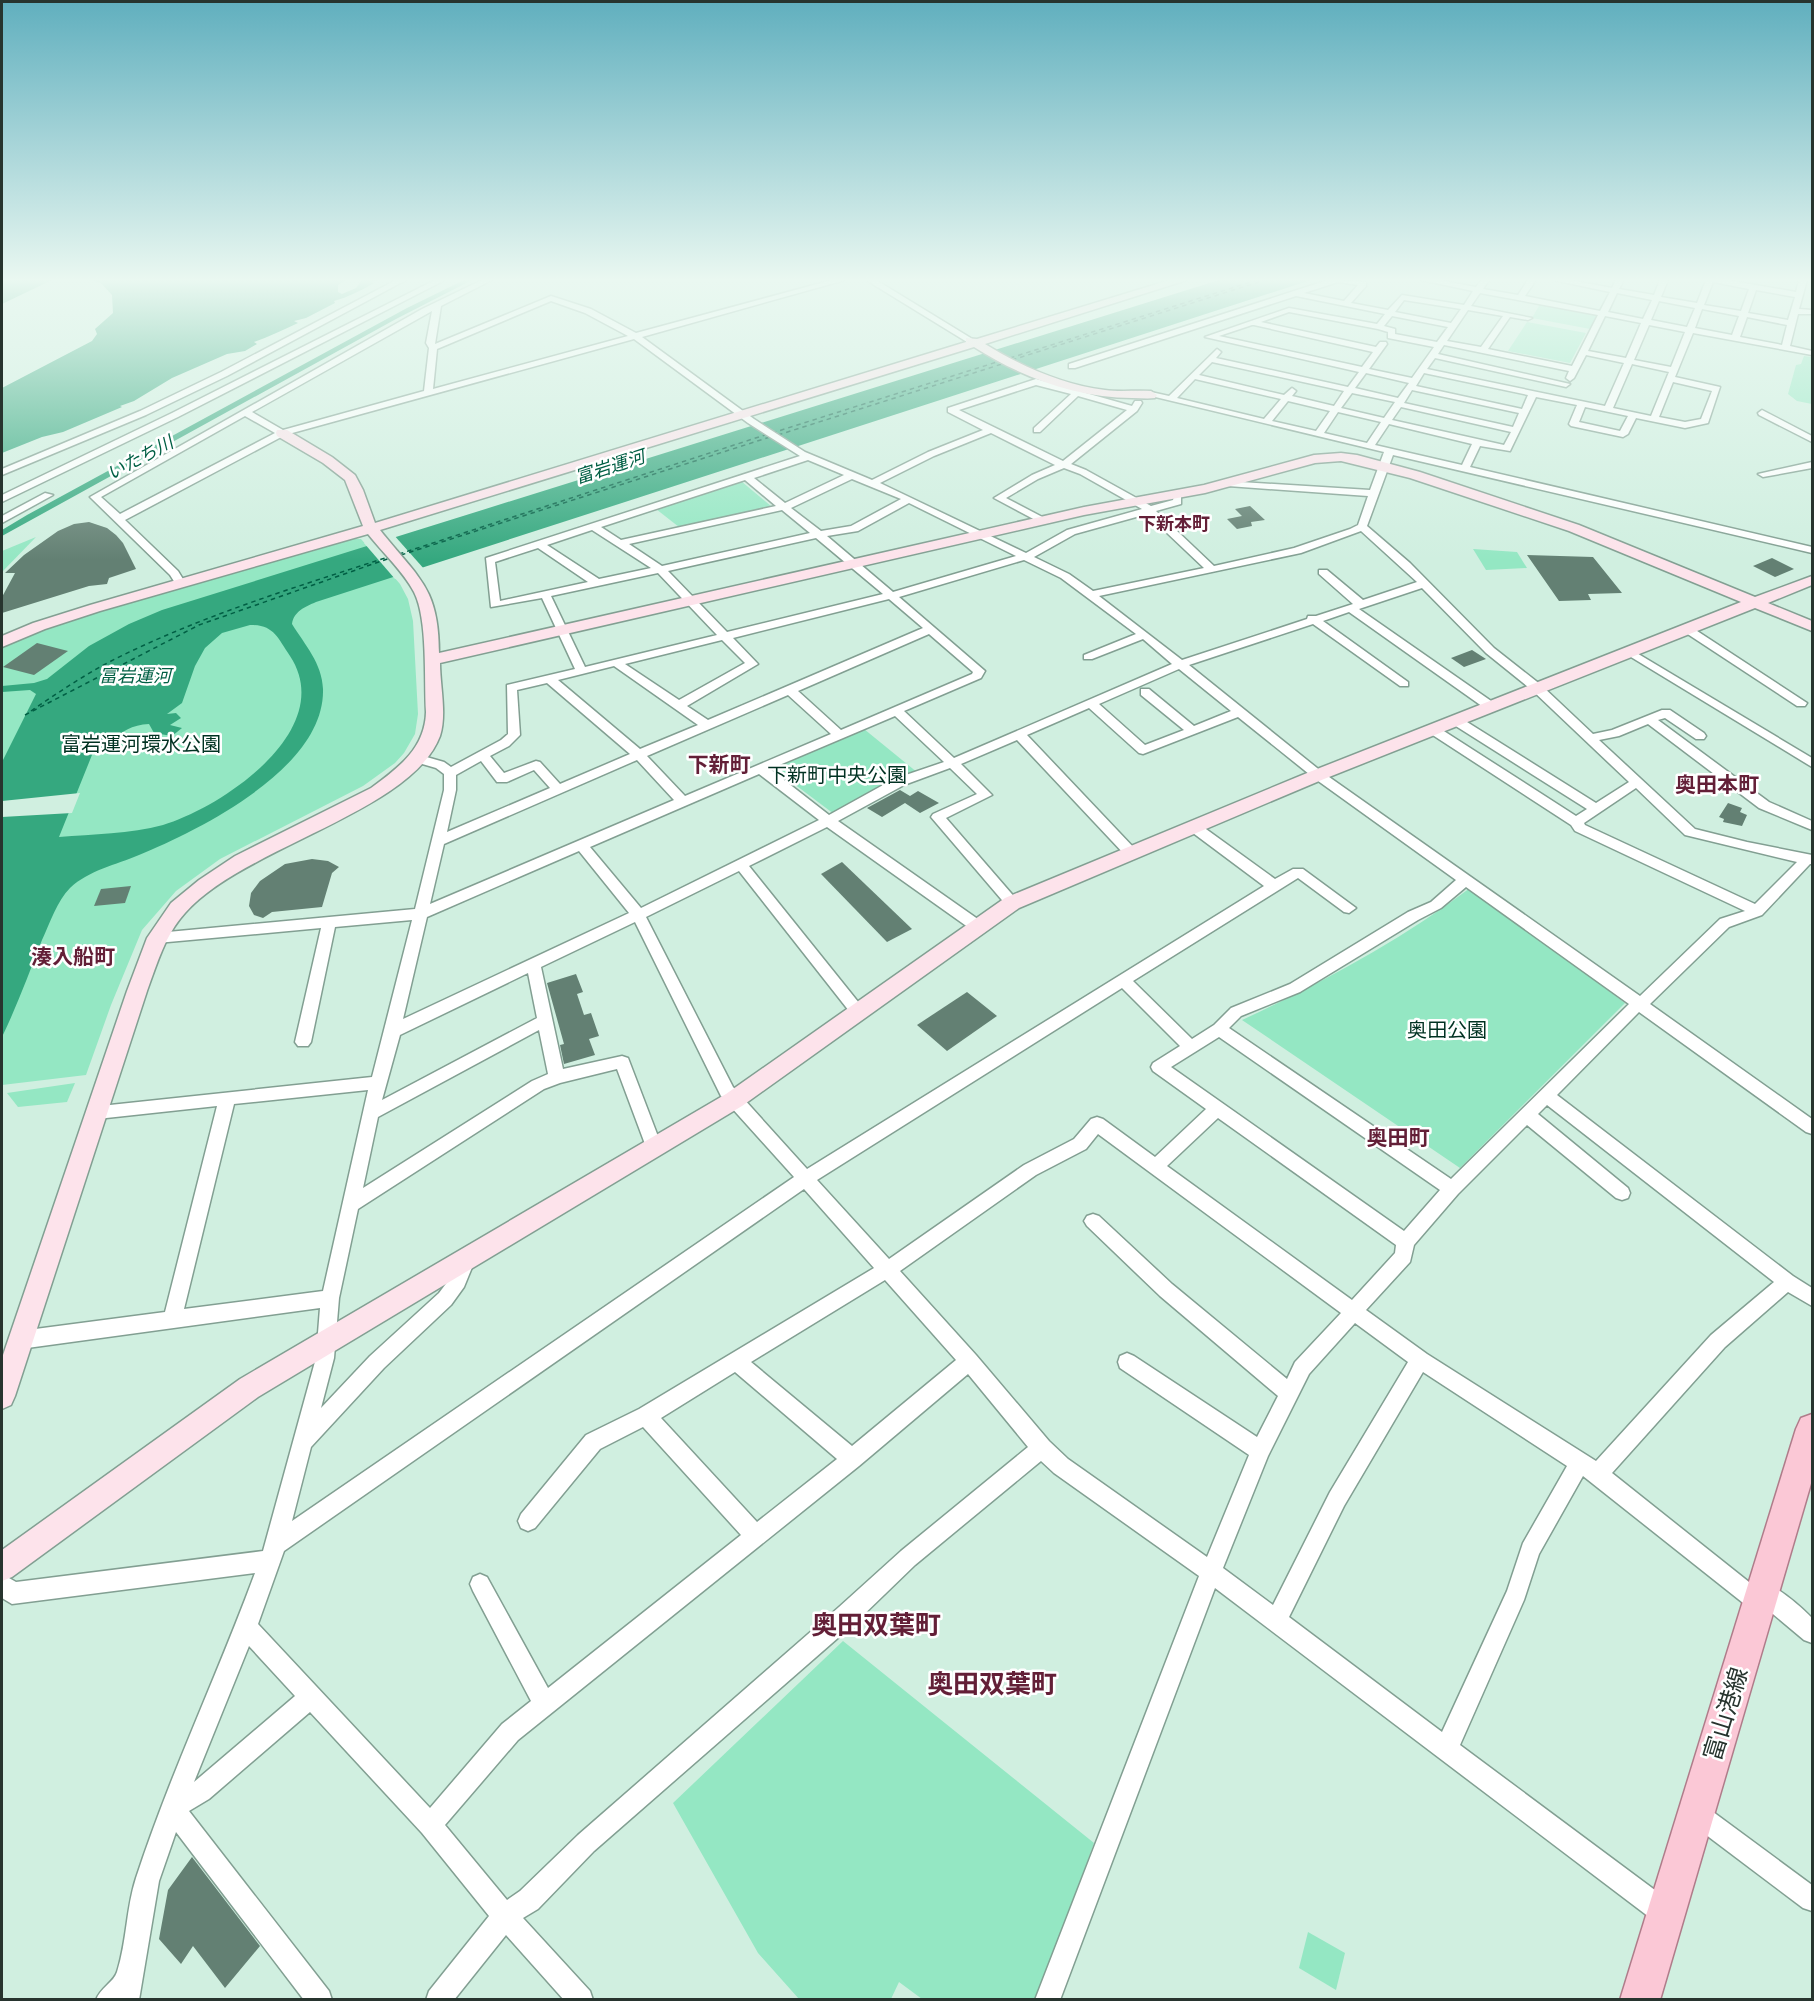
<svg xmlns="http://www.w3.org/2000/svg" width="1814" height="2001" font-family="'Fira Sans','Noto Sans JP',sans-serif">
	<rect width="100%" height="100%" fill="#d0efe0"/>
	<g fill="#94e7c3">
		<polygon points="1540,304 1598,315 1590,329 1532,318"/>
		<polygon points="1527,322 1586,333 1570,363 1508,351"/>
		<polygon points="1804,356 1812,357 1812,404 1797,401 1788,394 1796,365 1801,364"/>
		<polygon points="741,481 772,507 679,527 656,509"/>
		<polygon points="36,537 2,572 2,551"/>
		<polygon points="347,539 361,539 400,584 408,599 413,621 418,714 415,734 404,753 395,763 363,786 220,859 176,891 142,930 111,1005 86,1075 2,1085 2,646 85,615"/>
		<polygon points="1473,549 1517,552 1527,568 1486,570"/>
		<polygon points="864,729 918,773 834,814 773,768"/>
		<path d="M1470,888L1625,1003L1460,1168L1242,1020C1320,984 1401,940 1470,888Z"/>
		<polygon points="75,1083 67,1102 18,1107 7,1093"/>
		<polygon points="843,1641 1094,1843 1038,1999 922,1999 899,1982 891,1999 799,1999 758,1953 673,1803"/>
		<polygon points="1308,1932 1345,1953 1336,1990 1299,1968"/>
	</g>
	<g fill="#35a87f" fill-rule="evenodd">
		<polygon points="5,280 52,280 2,304 2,281"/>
		<path d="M90,280H346L338,285V292L342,294L356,288L362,280H380L371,282L374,283C360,291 348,297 334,301L335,303L306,318L294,321L298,323C283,330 268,337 254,342L257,344L245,351L227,354L172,378L134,401L120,406L122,407L63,432L42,437L2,453V388L92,341L97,334L95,329L113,313L112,295L101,283Z"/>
		<polygon points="464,280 472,280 396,319 2,536 2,530 27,515 407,308"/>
		<path d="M1219,280H1311L316,602C305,607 294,611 292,624C305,645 322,663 323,689C325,768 201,829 139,855C116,865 89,870 70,888C57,901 50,923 42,940C29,973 17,1006 2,1037V762L36,694L30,690L2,692V686L34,683L47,679L89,646L129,624L162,610ZM250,625C274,625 277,637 290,656C338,729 223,807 163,825C130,834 93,834 59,837L96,745L110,743C121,731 132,725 149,724L154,733L172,736L182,728L170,725L181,718L176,713L167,714L182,703L195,666L205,648L222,633Z"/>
	</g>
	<g fill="#d0efe0">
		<polygon points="393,534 425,570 395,579 364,543"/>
		<polygon points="80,793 72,813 2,817 2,801"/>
	</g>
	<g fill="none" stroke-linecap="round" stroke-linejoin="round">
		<g stroke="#015f44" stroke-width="1.5" stroke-dasharray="4.5 4" stroke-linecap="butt">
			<polyline points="1010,358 1257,280"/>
			<polyline points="1012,360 1265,280"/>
			<polyline points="772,433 1000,361"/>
			<polyline points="778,435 1002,364"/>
			<polyline points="399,554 768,434"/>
			<polyline points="401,555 770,437"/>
			<path d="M31,711C59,692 87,673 117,658C204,615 296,587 388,557"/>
			<polyline points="25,715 199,625 390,558"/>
		</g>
	</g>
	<g fill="#638073">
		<polygon points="1250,506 1265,520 1251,522 1252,526 1237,529 1227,519 1242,516 1235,509"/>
		<polygon points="89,522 107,528 116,535 123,543 136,569 109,578 107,584 89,586 2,613 2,597 15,573 5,573 24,555 58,531 74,524"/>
		<polygon points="1527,555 1593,557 1622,593 1588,594 1591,600 1559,601"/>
		<polygon points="1772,558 1794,569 1775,577 1753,566"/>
		<polygon points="37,643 68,651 34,675 3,667"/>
		<polygon points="1472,650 1486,659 1464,667 1451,658"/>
		<polygon points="900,790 910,796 918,791 939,803 920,813 905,803 882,817 867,808"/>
		<polygon points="1728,803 1742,808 1740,812 1747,815 1742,826 1723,822 1724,819 1719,817"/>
		<polygon points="312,859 328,861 339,867 332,873 322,907 272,912 263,918 254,915 249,906 251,893 260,881 285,864"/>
		<polygon points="842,862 912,929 887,942 821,874"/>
		<polygon points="131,886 125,903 94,906 101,889"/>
		<polygon points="576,974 583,992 577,994 584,1015 591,1013 599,1036 589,1039 595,1055 564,1064 560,1045 564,1044 547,983"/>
		<polygon points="967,992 997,1016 947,1051 917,1025"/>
		<polygon points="192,1857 260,1946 225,1988 193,1946 181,1964 159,1939 168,1890"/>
	</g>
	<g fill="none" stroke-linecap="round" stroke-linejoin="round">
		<g stroke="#829f92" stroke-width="3">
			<g id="street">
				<polygon points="396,280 406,280 227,376 146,415 2,475 2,469 140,411 221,372"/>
				<polygon points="435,280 445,280 178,417 2,502 2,495 172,413"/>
				<path d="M482,280H492L441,306L435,344L551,296L591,309L636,333L832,280H845L642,337L754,419L805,452L872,480L928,452L983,430L948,412V408L1036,379L1132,406L1135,401H1141L1142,403L1137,411L1071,464L1086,470L1151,506L1173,500L1175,493H1181V504L1156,511L1214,566L1294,548L1350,529L1358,525L1368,496L1228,486L1225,485V481L1370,490L1384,452L1147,395L1151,392L1169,396L1217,349L1221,352L1216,358L1348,387L1359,372L1205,337L1289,308L1377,324L1385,314L1296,296L1075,368H1069V364L1328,280L1366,282V286L1351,303L1388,310L1402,295L1464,305L1473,291L1421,280H1438L1476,287L1481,280H1489L1483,289L1518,295L1528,280H1536L1525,296L1600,311L1610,292L1553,280H1570L1612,288L1616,280H1624L1619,289L1654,295L1660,280H1668L1661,297L1697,303L1706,280H1727L1796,292L1799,280H1807L1799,309L1812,310V314H1798L1790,346L1812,351V355L1693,333L1675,377L1720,387L1708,423L1685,428L1636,418L1628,434L1623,437L1571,426L1569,424L1577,405L1536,397L1510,451L1480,446L1470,467L1812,547V553L1393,455L1367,526L1410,563L1494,648L1541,685L1593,734L1612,730L1662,710H1670L1704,733L1706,736L1704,739H1696L1665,718L1658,720L1769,802L1812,821V830L1759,808L1648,724L1619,736L1599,740L1695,829L1747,842L1812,855V864H1810L1762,915L1729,927L1650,1004L1812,1119V1134L1806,1132L1639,1012L1557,1095L1793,1276L1812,1288V1306L1788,1292L1725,1347L1612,1473L1754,1586L1762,1581C1780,1589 1798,1604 1812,1618V1643L1804,1640L1767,1609L1759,1614L1752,1610L1583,1476L1539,1554L1524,1600L1460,1745L1675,1905L1678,1914L1675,1923L1666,1926L1657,1923L1215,1588L1060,2000H1035L1199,1576L1054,1473L1041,1461L915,1565L855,1623L594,1851L538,1909L523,1918L590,1991L593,2000H564L506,1935L454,2000H426L429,1991L489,1916L422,1833L310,1712L209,1799L189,1811L329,1991L332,2000H304L176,1832L159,1881L139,2000H96C100,1988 114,1982 117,1972C127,1941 126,1908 136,1878C170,1774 217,1676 255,1573L12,1604L2,1598V1574L16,1582L263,1551L316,1358L320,1308L20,1349L13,1346L11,1340L13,1334L20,1331L165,1312L217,1106L97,1119L91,1117L89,1112L91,1107L372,1077L412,920L335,927L311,1042L308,1046H298L295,1042L321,928L157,943L150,938L157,933L415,909L444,790V774L436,768L412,761L410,758L412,755L416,754L444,762L451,767L501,740L508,734L507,685L575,669L542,598L491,607L486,558L800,456L748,423L634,339L285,435L125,520L178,571L186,584L185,586H177L170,575L90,497L422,309ZM1338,282L1358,285L1344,301L1304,293ZM1713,282L1749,289L1741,311L1704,305ZM1756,290L1795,297L1788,320L1748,313ZM1480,293L1598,315L1572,366L1488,349L1510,317L1528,320L1532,318L1471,306ZM1617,293L1652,300L1643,319L1608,312ZM1404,300L1461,309L1451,323L1395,312ZM551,301L585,313L628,336L433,389L437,349ZM1659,301L1695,308L1687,327L1651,320ZM1702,309L1739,316L1732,335L1695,328ZM1468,310L1503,316L1481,347L1447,341ZM432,311L426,343L429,348L424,391L283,430L252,412ZM1289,312L1378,329L1388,332V338L1434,347L1412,378L1369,369L1387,344L1386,342H1380L1376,347L1261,322ZM1392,316L1448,327L1437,342L1395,334V329L1384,326ZM1605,316L1641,323L1626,358L1588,351ZM1747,317L1787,325L1782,345L1740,337ZM1252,325H1254L1373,352L1362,367L1219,336ZM1649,325L1685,332L1671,367L1634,360ZM1444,345L1569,371L1566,378L1570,381L1574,378L1586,355L1624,363L1605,406L1427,369L1435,358L1566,387L1570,384L1438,354ZM1212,362L1344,391L1334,406L1292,396L1296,391L1292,388L1284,395L1199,375ZM1632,364L1669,372L1651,416L1613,408ZM1366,373L1409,383L1398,398L1355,388ZM1424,373L1528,395L1522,409L1416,386ZM1195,379L1281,399L1264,419L1177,398ZM1673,382L1712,391L1701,419L1685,422L1659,417ZM1036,385L1071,394L1034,428V432H1040L1078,396L1127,410L1063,461L959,410ZM1412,390L1519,413L1513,427L1404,403ZM1352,393L1395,402L1384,418L1341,408ZM1288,401L1330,411L1316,431L1272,421ZM1401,407L1511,432L1504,445L1392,420ZM1585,407L1628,416L1620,431L1579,422ZM1338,412L1381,422L1367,443L1324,433ZM245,416L275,433L120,514L101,497ZM1389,424L1472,444L1462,465L1375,445ZM991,433L1055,465L1032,475L994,498L1041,523L1050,521L1006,498L1038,479L1064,468L1080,474L1142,509L1067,530L1026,553L880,483L934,456ZM808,460L844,475L785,503L754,478ZM852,479L901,499L851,526L821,531L791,508ZM745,480L776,506L621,540L601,527ZM909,503L1016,556L893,592L827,536L858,531ZM782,510L810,533L662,566L629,544ZM1147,514L1204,568L1093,591L1069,574L1034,557L1075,534ZM592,530L651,568L599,579L547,545ZM1361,531L1417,582L1363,600L1327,570H1319V574L1353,604L1316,616H1308L1307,619L1182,660L1099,596L1301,553ZM816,538L883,594L727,632L668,571ZM538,548L588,582L500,601L495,562ZM1024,560L1061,578L1136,634L1084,655V659H1092L1143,639L1172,664L954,758L904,711L981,678L985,671L899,597ZM658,573L717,635L585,667L551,596ZM1422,588L1486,653L1533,691L1629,782L1596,803L1459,717H1451V723L1587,809L1576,816L1436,726H1428V732L1571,825L1575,831L1745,911L1720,919L1640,996L1322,772L1189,665L1313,624L1400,686H1408V682L1323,621L1349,612L1486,709H1494V703L1359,609ZM889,599L923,628L708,720L687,706L758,664L733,638ZM929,634L973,672L972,674L841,730L798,691ZM722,640L745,663L679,700L625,664ZM614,666L698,725L640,749L558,680ZM1179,669L1231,711L1194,726L1149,689H1141V695L1184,730L1145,745L1099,704ZM547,683L630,754L560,784L540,762L536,761L504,773L490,756L509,746L520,735L517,690ZM788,695L831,734L685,796L647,756ZM1089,708L1139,753L1143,754L1238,717L1314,778L1456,880L1431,902L1408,912L1290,984L1231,1008L1214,1025L1192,1039L1133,981L1298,878L1344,912L1349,913L1356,908L1303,869H1293L1275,879L1199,824H1189L1187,827L1189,830L1264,886L807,1169L733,1087L646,917L739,871L853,1016H863L866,1012L863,1008L749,866L827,827L972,930H982L984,926L982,922L838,821L904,785L950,768L977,794L933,814L931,817L1007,906H1017L1019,903L1017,900L946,818L992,795L961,764L1017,740L1126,856H1136L1138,853L1136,850L1027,735ZM895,716L944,762L894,779L829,815L770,769ZM637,760L674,800L430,904L444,844ZM481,761L497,782H507L534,770L550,788L447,832L456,790V775ZM759,774L819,820L641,908L590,847ZM1636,788L1685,835L1797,862L1755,904L1585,825L1584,823ZM579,851L629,913L403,1019L427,917ZM1466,887L1629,1004L1451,1179L1229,1028L1241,1016L1300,992L1418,920L1441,908ZM635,922L721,1096L794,1177L292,1521L311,1447L384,1368L451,1305L464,1287L475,1260L472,1254L466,1252L460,1254L451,1277L439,1293L370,1356L321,1408L334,1358L339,1298L358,1209L544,1089L560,1083L617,1069L648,1152L654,1154L660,1152L662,1147L628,1058L622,1056L563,1069L541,967ZM528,973L537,1018L382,1100L400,1035ZM1122,988L1180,1046L1153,1063L1151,1067L1153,1071L1206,1109L1155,1157L1103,1119L1097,1117L1091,1119L1074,1139L1024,1165L889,1259L817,1180ZM539,1030L548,1074L532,1081L363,1188L378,1117ZM1219,1037L1440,1190L1404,1231L1171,1067ZM368,1090L323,1291L184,1309L234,1104ZM1547,1105L1774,1282L1711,1335L1596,1461L1427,1354L1366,1310L1410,1262L1414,1245L1458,1194L1527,1125L1616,1198L1622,1200L1628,1198L1630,1193L1628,1188L1538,1114ZM1218,1118L1396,1245L1395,1253L1352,1300L1167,1166ZM1098,1134L1341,1313L1295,1362L1287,1379L1172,1284L1099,1216L1093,1214L1087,1216L1084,1221L1087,1226L1160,1296L1278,1396L1257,1437L1134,1356L1127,1353L1120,1356L1118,1362L1120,1368L1249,1455L1207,1557L1068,1459L1049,1441L976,1355L900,1271L1036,1175L1086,1149ZM804,1189L874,1268L639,1409L586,1435L521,1514L518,1521L521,1528L528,1531L535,1528L600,1449L643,1427L741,1535L548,1688L487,1577L480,1574L473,1577L470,1584L473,1591L531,1701L502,1724L430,1808L258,1624L284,1551ZM885,1280L956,1360L852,1446L751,1362ZM1355,1323L1408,1362L1330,1492L1273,1605L1223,1568L1268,1456L1309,1374ZM735,1372L837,1459L757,1522L661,1418ZM1423,1372L1567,1466L1523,1543L1507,1591L1442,1732L1289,1617L1344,1506ZM968,1374L1028,1447L901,1551L839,1607L578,1835L520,1891L507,1900L445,1825L518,1740L859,1466ZM249,1646L295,1696L194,1782Z"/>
				<polygon points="866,280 876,280 974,340 967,342"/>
				<polygon points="1762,410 1812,436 1812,442 1759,415 1758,413"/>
				<polygon points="1812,462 1812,468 1763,477 1758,474"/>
				<polygon points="45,493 53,495 2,523 2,516"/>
				<polygon points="1687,626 1691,627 1807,703 1805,706 1797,706 1683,631 1683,627"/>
				<polygon points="1630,649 1812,758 1812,767 1626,654 1626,650"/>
				<polygon points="1697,1802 1705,1806 1812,1885 1812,1911 1803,1908 1689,1822 1685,1814 1689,1806"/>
			</g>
		</g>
		<g stroke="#829f92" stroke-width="3">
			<path id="secondary" d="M1170,280H1187L985,344C1021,366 1063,385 1105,390C1120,392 1136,390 1151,391L1157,395L1155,398C1148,399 1140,398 1132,398C1076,398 1021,377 974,347L380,530C418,578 439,587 439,653L1084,507L1204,485L1314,455L1341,453L1357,455L1420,472L1579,525L1755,597L1812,576V585L1768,603L1812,621V631L1755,608L1324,779L1019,908L742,1106L258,1397L12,1577L2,1581V1550L240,1379L726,1094L1005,898L1312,771L1741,602L1569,531L1410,478L1341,461L1315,463L1205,493L1084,515L440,663C440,686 447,714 440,736C412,812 243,847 185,913C165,935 157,964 147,991L15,1396L11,1405L2,1409V1358L127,991L147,938L171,903L199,880L235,856L371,788C398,768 425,749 426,712C424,680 428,619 414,592C403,571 383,553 368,534L100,611L45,629L2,647V636L33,623L90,605L363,526L345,480L323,463L277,436L276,433L277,430H287L332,457L355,475L363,490L375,523L966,342V338L977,339Z"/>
		</g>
		<g stroke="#af7c8a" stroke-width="3">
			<polygon id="primary" points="1812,1414 1812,1480 1660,2000 1620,2000 1796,1429 1801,1418"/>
		</g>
		<use href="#street" fill="#fff" fill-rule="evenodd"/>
		<use href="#secondary" fill="#fde3eb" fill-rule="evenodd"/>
		<use href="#primary" fill="#fbc8d6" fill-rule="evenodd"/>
	</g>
	<linearGradient id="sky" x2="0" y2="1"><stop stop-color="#60afbe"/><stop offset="0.5" stop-color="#eaf8f1"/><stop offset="1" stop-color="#eaf8f1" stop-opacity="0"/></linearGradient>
	<rect width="1814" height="560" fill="url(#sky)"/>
	<g text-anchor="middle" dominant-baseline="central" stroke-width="5" stroke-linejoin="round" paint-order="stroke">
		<g font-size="18" font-style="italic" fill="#015f44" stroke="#fff">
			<text transform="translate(140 458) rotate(-28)">いたち川</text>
			<text transform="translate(610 467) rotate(-18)">富岩運河</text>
			<text x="135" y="676">富岩運河</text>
		</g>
		<g font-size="18" font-weight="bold" fill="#631f37" stroke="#fff">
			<text x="1174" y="524">下新本町</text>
		</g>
		<g font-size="20" fill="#003222" stroke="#fff">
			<text x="141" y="744">富岩運河環水公園</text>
			<text x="837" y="775">下新町中央公園</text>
			<text x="1447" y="1030">奥田公園</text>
		</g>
		<g font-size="21" font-weight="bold" fill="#631f37" stroke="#fff">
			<text x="719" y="765">下新町</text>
			<text x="1717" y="785">奥田本町</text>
			<text x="73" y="957">湊入船町</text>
			<text x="1398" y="1138">奥田町</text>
		</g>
		<g font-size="24" fill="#27342e" stroke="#fff">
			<text transform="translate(1726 1714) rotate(-73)">富山港線</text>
		</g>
		<g font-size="26" font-weight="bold" fill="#631f37" stroke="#fff">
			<text x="876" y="1625">奥田双葉町</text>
			<text x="992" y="1684">奥田双葉町</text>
		</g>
	</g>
	<rect width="1814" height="2001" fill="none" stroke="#27342e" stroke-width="6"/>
</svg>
